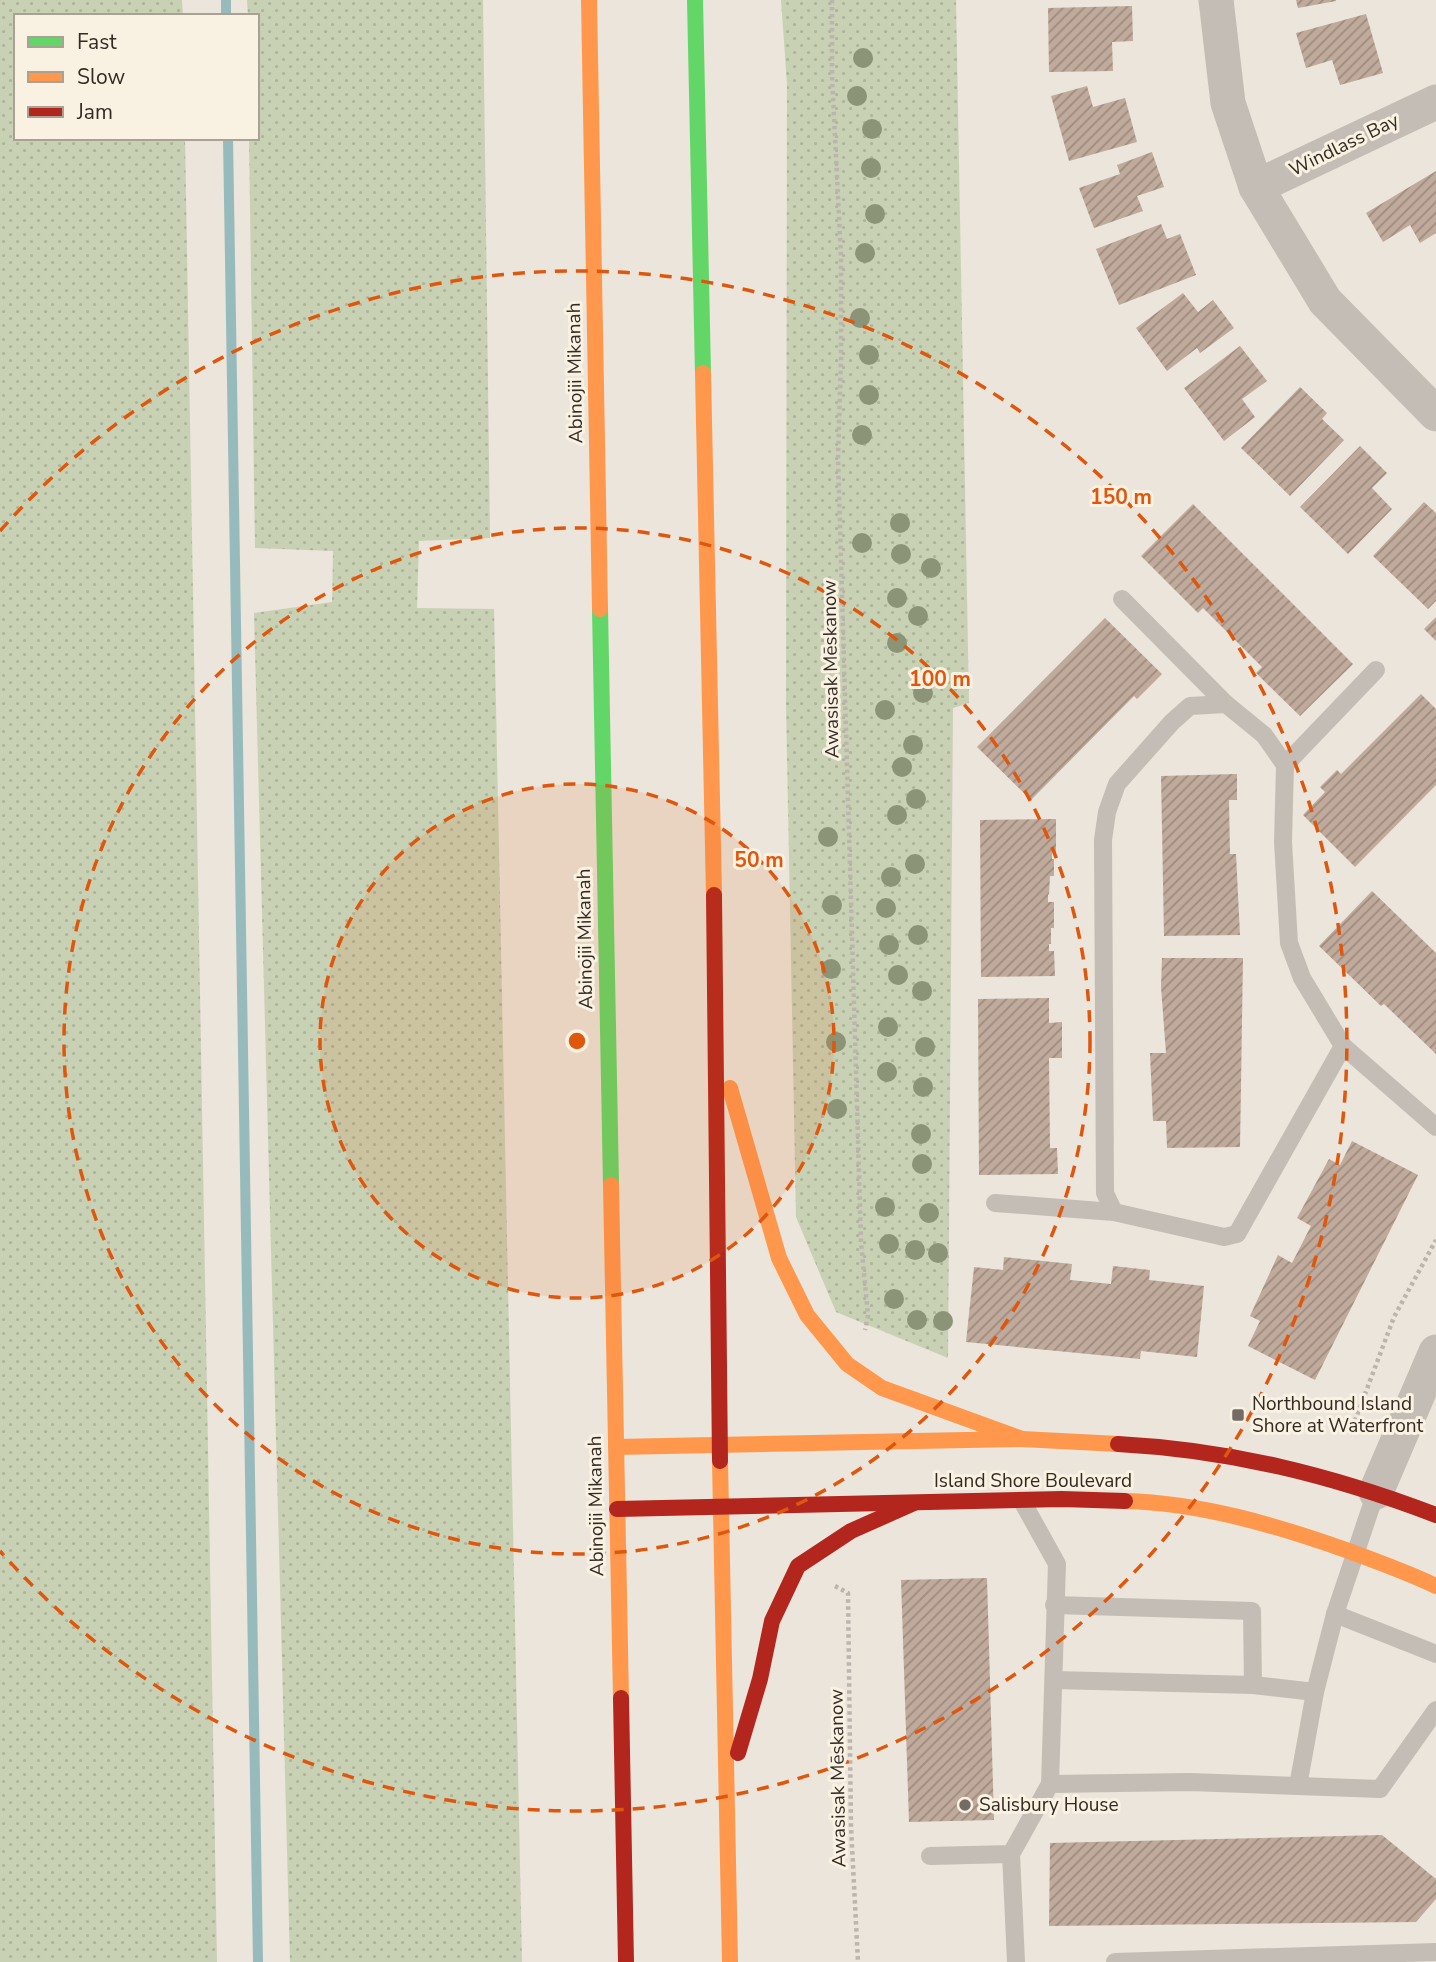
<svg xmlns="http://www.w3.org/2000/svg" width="1436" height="1962" font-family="'Nunito Sans',sans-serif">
	<defs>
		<pattern id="grass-dots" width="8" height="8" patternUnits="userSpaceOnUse" patternTransform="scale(1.75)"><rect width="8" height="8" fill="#c9d1b4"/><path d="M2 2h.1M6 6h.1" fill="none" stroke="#adb49b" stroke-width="1.8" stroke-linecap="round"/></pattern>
		<pattern id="building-hatch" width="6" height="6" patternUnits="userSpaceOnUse" patternTransform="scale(1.75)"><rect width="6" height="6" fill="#c0aa9c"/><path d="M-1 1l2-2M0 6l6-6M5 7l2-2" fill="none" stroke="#9d8b7f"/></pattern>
	</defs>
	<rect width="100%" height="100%" fill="#ebe5db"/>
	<g fill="url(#grass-dots)">
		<polygon points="0,0 182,0 183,16 16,16 16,138 185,138 217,1962 0,1962"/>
		<polygon points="247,0 483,0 490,538 419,541 417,608 494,609 522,1962 290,1962 254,613 332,602 333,551 255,548 249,138 257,138 257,16 248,16"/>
		<polygon points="781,0 956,0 969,703 953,708 948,1358 836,1312 796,1217 786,704 787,84"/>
	</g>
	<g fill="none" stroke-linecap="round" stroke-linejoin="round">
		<g stroke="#97babc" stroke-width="10">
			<polyline points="226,0 226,16"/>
			<polyline points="228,138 258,1962"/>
		</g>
	</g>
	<g fill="url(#building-hatch)">
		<polygon points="1296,0 1336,0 1336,1 1298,8"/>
		<polygon points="1132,6 1133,41 1112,42 1113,71 1049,72 1048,8"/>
		<polygon points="1366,14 1383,73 1340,85 1332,60 1306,68 1296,33"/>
		<polygon points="1087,86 1093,107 1125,98 1137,142 1069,161 1051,96"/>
		<polygon points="1152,152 1164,187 1137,196 1143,211 1094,228 1079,188 1120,174 1117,165"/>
		<polygon points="1436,171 1436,233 1420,243 1410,225 1383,242 1366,213"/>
		<polygon points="1161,224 1167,239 1180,234 1196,275 1119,305 1096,249"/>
		<polygon points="1183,293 1198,312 1213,300 1234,328 1200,353 1197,348 1167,371 1136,328"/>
		<polygon points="1240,346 1267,381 1242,399 1255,417 1224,441 1184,388"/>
		<polygon points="1300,387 1327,413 1322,419 1344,440 1290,496 1241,448"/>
		<polygon points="1360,446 1387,473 1372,488 1392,509 1348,554 1300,507"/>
		<polygon points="1424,502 1436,513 1436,601 1428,609 1373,556"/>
		<polygon points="1193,504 1353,664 1300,716 1256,673 1262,667 1203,608 1198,613 1141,556"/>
		<polygon points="1436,617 1436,641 1424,629"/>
		<polygon points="1105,618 1162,674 1137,699 1134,696 1031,800 977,747"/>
		<polygon points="1421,694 1436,709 1436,785 1355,867 1303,815 1325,792 1320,787 1337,770 1341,774"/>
		<polygon points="1237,774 1237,800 1229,800 1230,854 1236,854 1240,935 1164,936 1161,776"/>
		<polygon points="1056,819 1056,852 1052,852 1052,859 1054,859 1054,876 1050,876 1049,895 1048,894 1048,902 1054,902 1054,928 1051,928 1051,944 1049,944 1049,951 1054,951 1055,976 981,977 980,820"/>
		<polygon points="1372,891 1436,953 1436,1054 1384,1004 1381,1006 1319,946"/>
		<polygon points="1162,958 1243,958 1240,1147 1167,1148 1166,1121 1153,1121 1150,1053 1166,1053 1161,987"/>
		<polygon points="1049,998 1049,1023 1062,1022 1062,1058 1049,1058 1050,1148 1057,1148 1058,1174 979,1175 978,999"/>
		<polygon points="1352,1141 1418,1175 1315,1380 1248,1346 1260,1321 1250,1316 1278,1255 1292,1263 1311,1226 1297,1218 1329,1159 1340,1165"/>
		<polygon points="1004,1257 1072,1264 1070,1280 1111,1284 1113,1266 1150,1270 1149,1280 1204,1286 1197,1357 1141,1351 1140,1359 966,1342 974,1267 1003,1270"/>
		<polygon points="987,1578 994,1820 909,1822 901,1580"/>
		<polygon points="1382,1835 1436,1879 1436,1899 1416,1922 1049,1926 1050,1843"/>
	</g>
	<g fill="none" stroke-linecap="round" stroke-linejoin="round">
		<g stroke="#bcb5ae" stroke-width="4.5" stroke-dasharray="3.5 3.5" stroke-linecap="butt">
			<polyline points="832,0 832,77 841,257 841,359 838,458 861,1242 868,1316 865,1330"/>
			<polyline points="1350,1434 1394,1317 1436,1240"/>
			<polyline points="835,1586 848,1593 851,1827 858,1962"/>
		</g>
		<g stroke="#c4bdb5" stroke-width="18">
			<polyline points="1122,599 1226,704"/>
			<polyline points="1285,765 1376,670"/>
			<polyline points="1343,1046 1237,1234 1224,1237 1114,1212 1105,1193 1103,840 1107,812 1117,784 1172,722 1190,706 1226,704 1264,735 1285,765 1283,842 1289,943 1302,978 1343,1046 1436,1127"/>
			<polyline points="995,1203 1114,1212"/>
			<polyline points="1022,1501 1057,1564 1050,1784 1190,1782 1298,1786 1315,1692 1335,1614 1376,1492"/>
			<polyline points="1054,1605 1252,1611 1253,1685"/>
			<polyline points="1335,1614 1436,1654"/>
			<polyline points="1054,1680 1253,1685 1315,1692"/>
			<polyline points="1298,1786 1380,1789 1436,1710"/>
			<polyline points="1011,1854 1016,1962"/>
			<polyline points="930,1856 1011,1854 1050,1784"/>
			<polyline points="1115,1962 1436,1952"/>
		</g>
		<g stroke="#c4bdb5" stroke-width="35">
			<polyline points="1216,0 1228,103 1256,187 1325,301 1436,414"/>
			<polyline points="1256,187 1436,102"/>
			<polyline points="1376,1492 1436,1352"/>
		</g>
		<g stroke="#63d668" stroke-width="16">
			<polyline points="695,0 703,373"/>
			<polyline points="600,609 611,1185"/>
		</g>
		<g stroke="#ff974d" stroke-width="16">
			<polyline points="589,0 600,609"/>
			<polyline points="703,373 714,895"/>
			<polyline points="730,1088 779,1258 807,1315 847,1364 882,1388 1022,1439"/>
			<polyline points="611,1185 621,1698"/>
			<polyline points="616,1447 1022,1439 1118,1444"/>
			<polyline points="720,1461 730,1962"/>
			<path d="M1125,1501C1201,1503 1275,1525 1346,1550C1376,1561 1407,1572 1436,1586"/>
		</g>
		<g stroke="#b3261e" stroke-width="16">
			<polyline points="714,895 720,1461"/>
			<path d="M1118,1444C1231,1450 1331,1475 1436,1515"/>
			<polyline points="617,1509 1062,1499 1125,1501"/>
			<polyline points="621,1698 626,1962"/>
			<polyline points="738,1753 760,1679 772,1621 798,1566 851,1531 914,1503"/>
		</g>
	</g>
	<g fill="#8c9478">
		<circle cx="863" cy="58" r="10"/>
		<circle cx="857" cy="96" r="10"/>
		<circle cx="872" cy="129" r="10"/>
		<circle cx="871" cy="168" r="10"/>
		<circle cx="875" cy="214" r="10"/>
		<circle cx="865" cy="253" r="10"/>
		<circle cx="860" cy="318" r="10"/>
		<circle cx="869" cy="355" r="10"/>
		<circle cx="869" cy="395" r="10"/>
		<circle cx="862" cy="435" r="10"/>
		<circle cx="900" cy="523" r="10"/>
		<circle cx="862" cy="543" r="10"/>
		<circle cx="901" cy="554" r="10"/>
		<circle cx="931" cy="568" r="10"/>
		<circle cx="897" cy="598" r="10"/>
		<circle cx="918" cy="616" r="10"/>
		<circle cx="897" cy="643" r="10"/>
		<circle cx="923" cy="693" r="10"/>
		<circle cx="885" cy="710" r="10"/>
		<circle cx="913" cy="745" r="10"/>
		<circle cx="902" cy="767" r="10"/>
		<circle cx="916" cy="799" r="10"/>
		<circle cx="897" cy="815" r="10"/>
		<circle cx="828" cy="837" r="10"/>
		<circle cx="915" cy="864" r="10"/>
		<circle cx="891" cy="877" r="10"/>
		<circle cx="832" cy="905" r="10"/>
		<circle cx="886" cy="908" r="10"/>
		<circle cx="918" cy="935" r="10"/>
		<circle cx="889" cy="945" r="10"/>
		<circle cx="831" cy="969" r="10"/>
		<circle cx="898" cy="975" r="10"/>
		<circle cx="922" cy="991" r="10"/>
		<circle cx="888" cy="1027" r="10"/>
		<circle cx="836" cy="1042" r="10"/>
		<circle cx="925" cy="1047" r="10"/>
		<circle cx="887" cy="1072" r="10"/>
		<circle cx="923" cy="1087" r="10"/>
		<circle cx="837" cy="1109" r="10"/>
		<circle cx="921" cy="1134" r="10"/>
		<circle cx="922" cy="1164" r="10"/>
		<circle cx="885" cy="1207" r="10"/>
		<circle cx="929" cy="1213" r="10"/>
		<circle cx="889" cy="1244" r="10"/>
		<circle cx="915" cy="1250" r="10"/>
		<circle cx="938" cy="1253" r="10"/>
		<circle cx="894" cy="1299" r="10"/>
		<circle cx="917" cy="1320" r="10"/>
		<circle cx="943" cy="1321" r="10"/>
	</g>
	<circle cx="577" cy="1041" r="257" fill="#df570d" fill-opacity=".12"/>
	<g fill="none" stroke="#df570d" stroke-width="3.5" stroke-dasharray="12 9">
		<circle cx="577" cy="1041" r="257"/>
		<circle cx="577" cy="1041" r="513"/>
		<path d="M0 531A770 770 0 1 1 0 1551"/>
	</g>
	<g fill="#736b64" stroke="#f9f1e1" stroke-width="2.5">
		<rect x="1231" y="1408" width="14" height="14" rx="3.5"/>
		<circle cx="965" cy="1805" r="7"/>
	</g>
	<g text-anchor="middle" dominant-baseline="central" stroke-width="6" stroke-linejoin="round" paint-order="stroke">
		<g font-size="19" fill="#332a24" stroke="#f9f1e1">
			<text transform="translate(1344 145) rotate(-26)">Windlass Bay</text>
			<text transform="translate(575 373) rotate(-91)">Abinojii Mikanah</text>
			<text transform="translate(831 669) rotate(-91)">Awasisak Mēskanow</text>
			<text transform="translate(585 939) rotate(-91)">Abinojii Mikanah</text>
			<text x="1033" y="1481">Island Shore Boulevard</text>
			<text transform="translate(596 1506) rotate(-91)">Abinojii Mikanah</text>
			<text transform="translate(838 1778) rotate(-91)">Awasisak Mēskanow</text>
		</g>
		<g font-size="19" fill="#332a24" stroke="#f9f1e1" text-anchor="start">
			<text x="1252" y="1404">Northbound Island<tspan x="1252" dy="22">Shore at Waterfront</tspan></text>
			<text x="979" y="1805">Salisbury House</text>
		</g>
	</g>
	<circle cx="577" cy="1041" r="10" fill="#df570d" stroke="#f9f1e1" stroke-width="3.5"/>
	<g font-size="21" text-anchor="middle" font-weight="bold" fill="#df570d" stroke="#f9f1e1" stroke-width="6" stroke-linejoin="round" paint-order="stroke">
		<text x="1121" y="504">150 m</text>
		<text x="940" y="686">100 m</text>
		<text x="759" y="867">50 m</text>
	</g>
	<rect x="14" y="14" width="245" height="126" fill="#f9f1e1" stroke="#aaa195" stroke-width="2"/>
	<rect x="28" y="37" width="35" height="10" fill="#63d668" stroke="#aaa195" stroke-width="2"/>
	<text x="77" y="49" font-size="21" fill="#332a24">Fast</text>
	<rect x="28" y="72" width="35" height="10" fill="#ff974d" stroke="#aaa195" stroke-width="2"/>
	<text x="77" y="84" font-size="21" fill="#332a24">Slow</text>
	<rect x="28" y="107" width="35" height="10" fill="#b3261e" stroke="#aaa195" stroke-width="2"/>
	<text x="77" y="119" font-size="21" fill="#332a24">Jam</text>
</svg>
